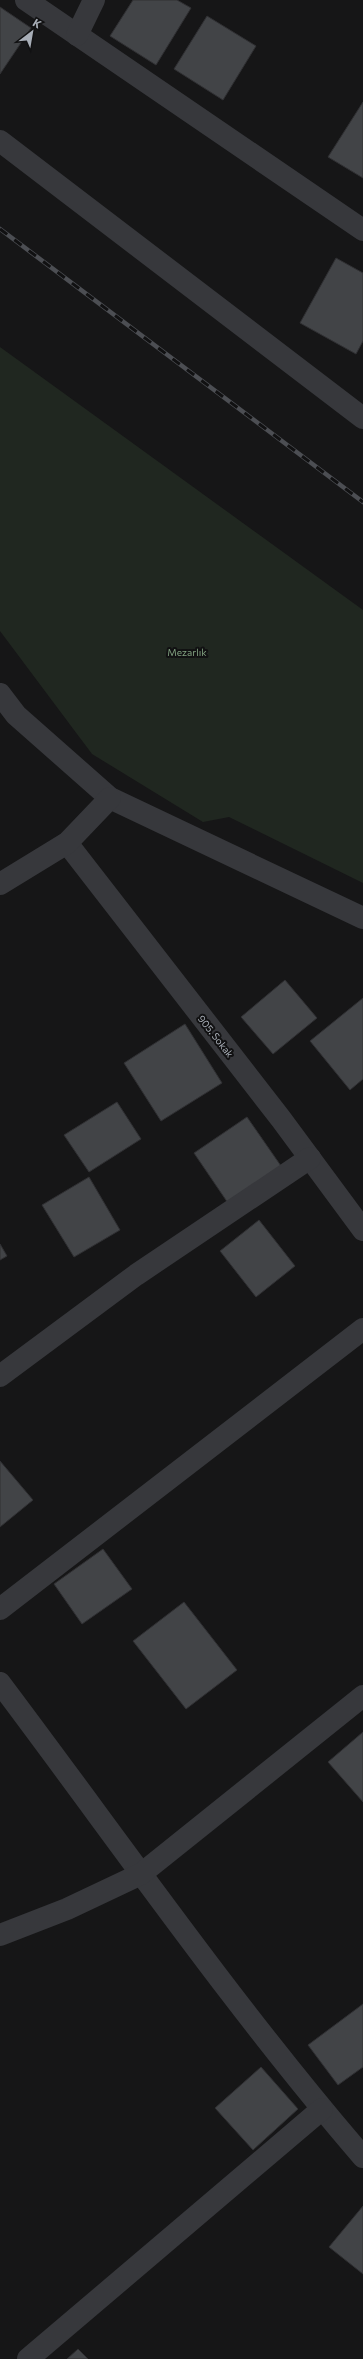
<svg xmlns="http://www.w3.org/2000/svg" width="363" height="2359" font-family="Commissioner,sans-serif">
	<rect width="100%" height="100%" fill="#161617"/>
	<polygon fill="#202720" points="0,347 363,610 363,883 229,817 203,822 92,754 0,631"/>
	<g fill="#424447" stroke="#303033">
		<polygon points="133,0 177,0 191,8 156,65 110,36"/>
		<polygon points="0,7 31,28 0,74"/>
		<polygon points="207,16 256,46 223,100 174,69"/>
		<polygon points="363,102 363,178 328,157"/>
		<polygon points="336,258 363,273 363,341 356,354 300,323"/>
		<polygon points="285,980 317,1018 273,1054 241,1017"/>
		<polygon points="363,998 363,1079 350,1090 310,1041"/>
		<polygon points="185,1024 222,1083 161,1121 124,1063"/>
		<polygon points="117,1102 141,1139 89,1172 64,1135"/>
		<polygon points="247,1117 281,1166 228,1203 194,1153"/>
		<polygon points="89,1177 120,1230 74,1257 42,1205"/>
		<polygon points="259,1220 295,1266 256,1297 220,1251"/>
		<polygon points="0,1244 7,1256 0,1260"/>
		<polygon points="0,1461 33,1500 0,1527"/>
		<polygon points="103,1549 132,1589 82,1624 54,1584"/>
		<polygon points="184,1602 237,1670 186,1709 133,1641"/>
		<polygon points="363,1732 363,1802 328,1762"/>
		<polygon points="363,2004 363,2067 338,2085 308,2045"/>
		<polygon points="261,2067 298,2109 253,2150 215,2108"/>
		<polygon points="363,2206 363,2274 329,2247"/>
		<polygon points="78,2349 88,2359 67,2359"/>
	</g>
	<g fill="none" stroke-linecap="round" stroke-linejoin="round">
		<g stroke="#37383c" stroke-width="22">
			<polyline points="26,0 363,230"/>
			<polyline points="77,35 94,0"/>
			<polyline points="0,141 363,418"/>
			<polyline points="0,694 16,715 110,798 363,918"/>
			<polyline points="67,843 281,1119 363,1230"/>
			<polyline points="0,884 67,843 110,798"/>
			<polyline points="0,1376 136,1275 310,1158"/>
			<polyline points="0,1609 363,1329"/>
			<path d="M0,1683C119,1841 233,2006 363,2157"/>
			<polyline points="0,1935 67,1909 141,1874 363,1696"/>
			<polyline points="28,2359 322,2109"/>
		</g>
		<g stroke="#4c4e53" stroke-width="4.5">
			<polyline id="rail" points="0,229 363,502"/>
		</g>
		<use href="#rail" stroke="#111112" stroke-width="3" stroke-dasharray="9" stroke-linecap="butt"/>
	</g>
	<g text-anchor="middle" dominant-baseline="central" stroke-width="4" stroke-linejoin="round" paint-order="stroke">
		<g font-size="10" fill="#81a180" stroke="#111112">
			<text x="187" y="652">Mezarlık</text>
		</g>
		<g font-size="10" fill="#a8aeb7" stroke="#111112">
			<text transform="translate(216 1036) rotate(52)">905. Sokak</text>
		</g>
	</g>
	<g transform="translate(32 32) rotate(31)" stroke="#111112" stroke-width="3" paint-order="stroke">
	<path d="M0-3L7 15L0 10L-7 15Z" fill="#a8aeb7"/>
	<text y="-6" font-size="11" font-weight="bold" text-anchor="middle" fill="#a8aeb7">K</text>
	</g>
</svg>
